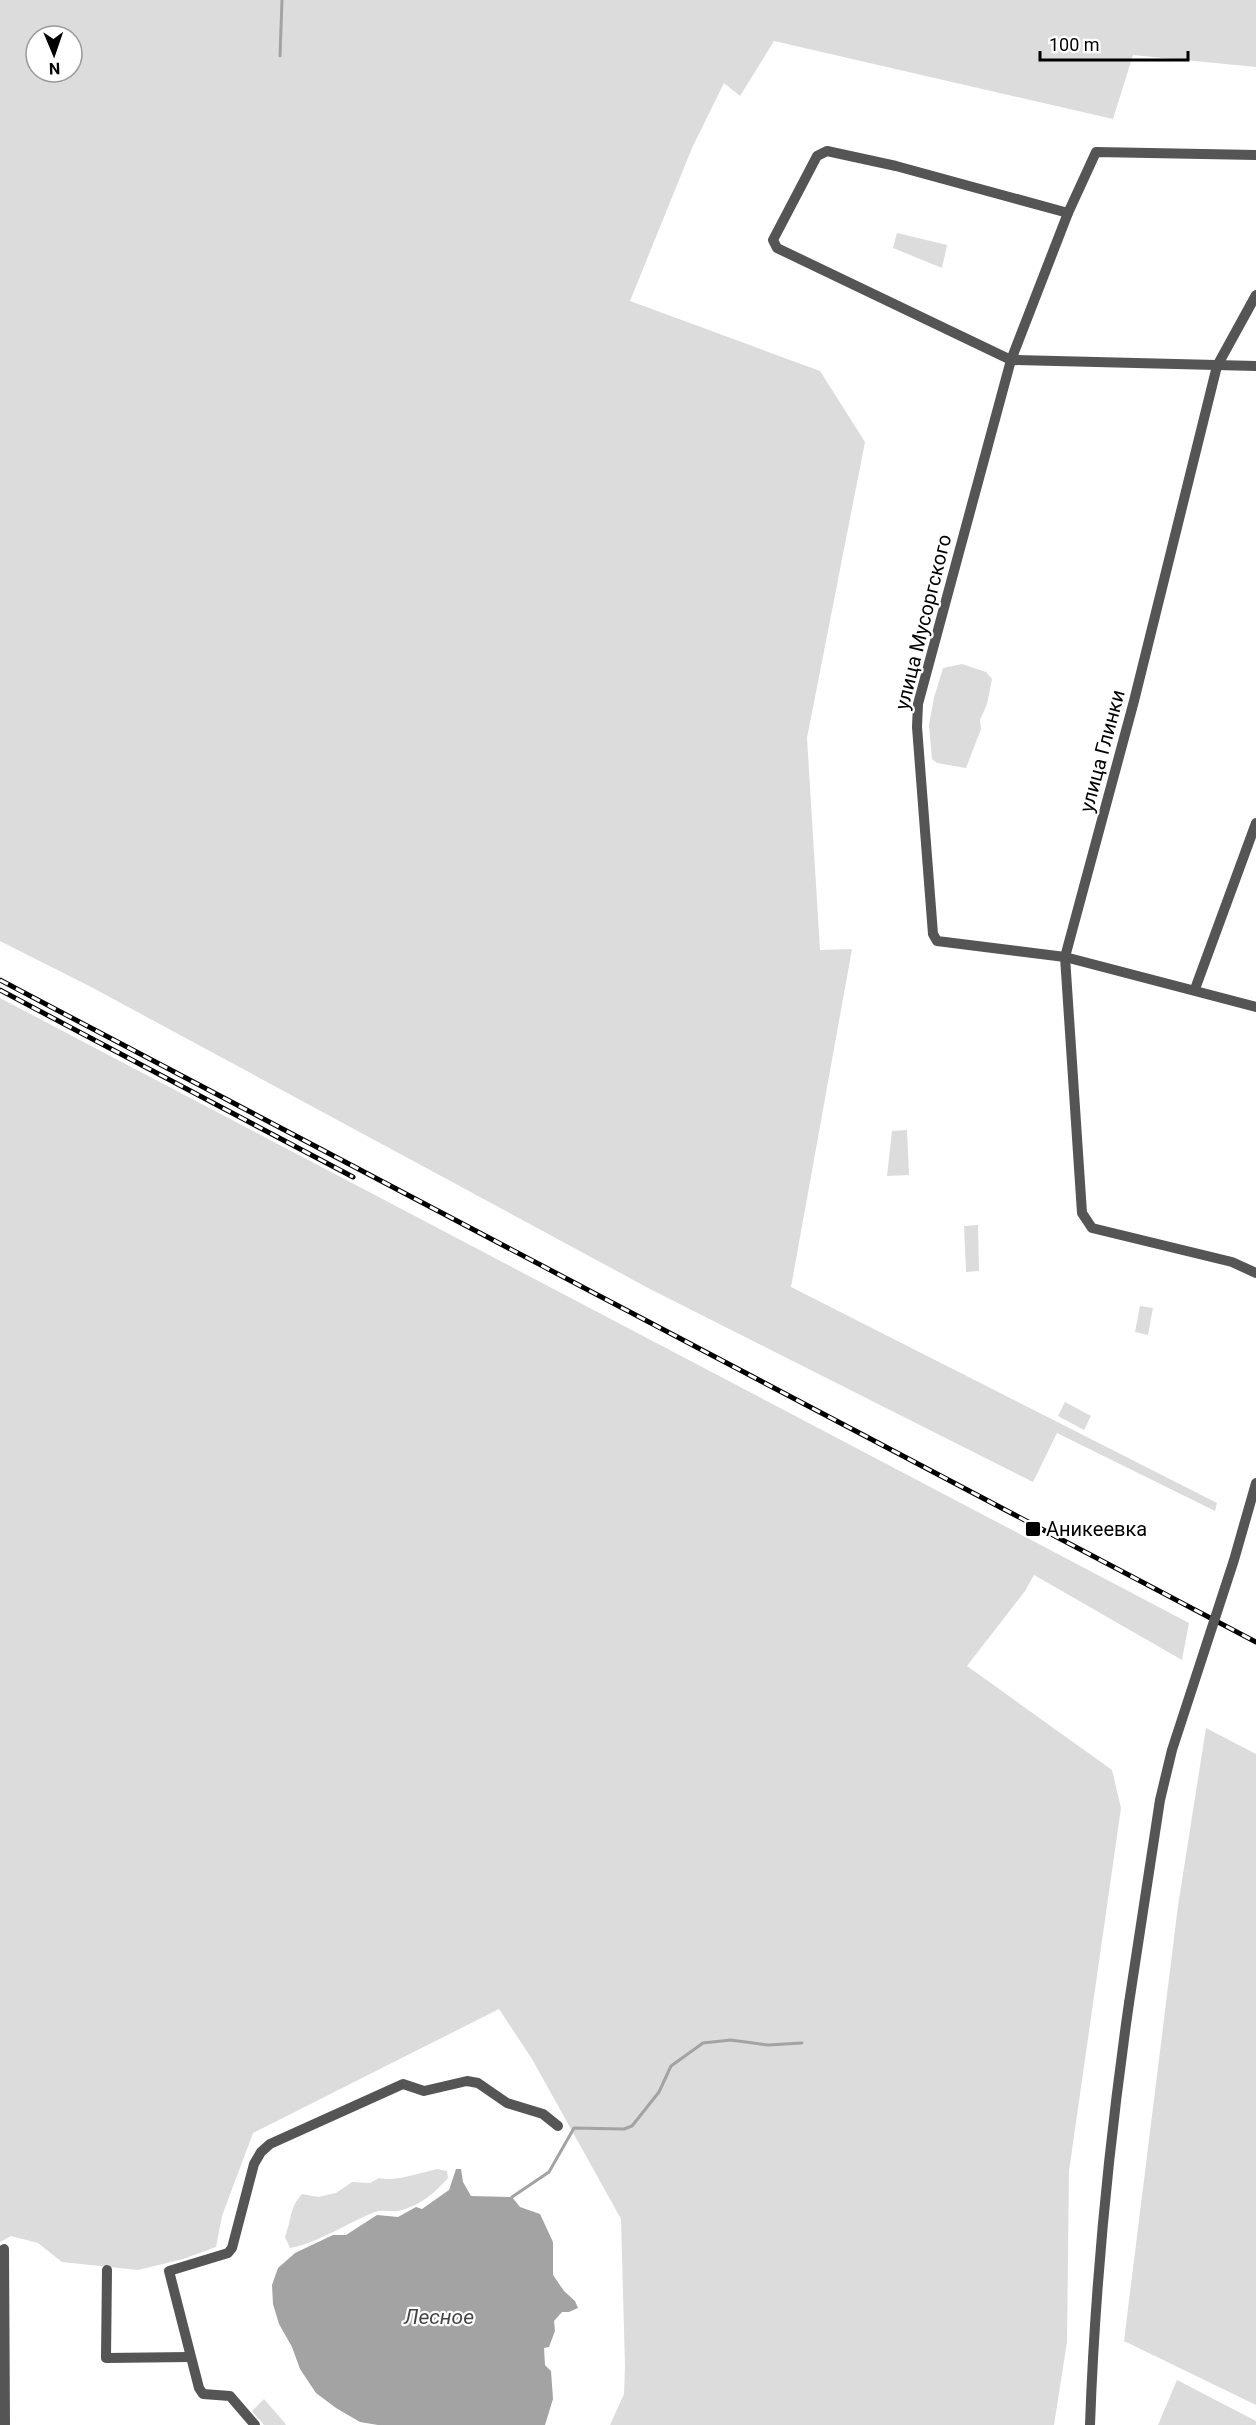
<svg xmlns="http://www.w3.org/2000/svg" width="1256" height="2425" font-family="Roboto,sans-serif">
	<rect width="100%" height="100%" fill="#fff"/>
	<g fill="#dcdcdc" fill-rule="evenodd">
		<path d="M0,0H1256V67L1133,55L1113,119L774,41L740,96L724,83L692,148L630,301L820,371L865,442L807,738L820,950L852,949L791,1287L1217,1503L1215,1511L1057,1433L1033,1482L650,1289L93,988L0,941ZM36,36H72V72H36Z"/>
		<polygon points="897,233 947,245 942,268 893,248"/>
		<polygon points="962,664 986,672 992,679 987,704 980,720 981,729 966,768 937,763 932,759 929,725 934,698 943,668"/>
		<polygon points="0,998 1189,1623 1182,1660 1034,1575 1025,1591 967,1666 1112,1770 1121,1808 1069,2171 1067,2342 1054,2425 610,2425 624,2394 625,2366 621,2219 532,2059 499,2009 253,2133 222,2216 216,2247 183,2259 138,2270 62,2262 38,2243 11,2236 0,2242"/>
		<polygon points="907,1130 909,1175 887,1176 892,1131"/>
		<polygon points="978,1225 979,1271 966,1272 964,1226"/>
		<polygon points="1140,1306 1153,1308 1148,1335 1135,1332"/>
		<polygon points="1065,1402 1091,1416 1084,1430 1058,1416"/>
		<polygon points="1206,1728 1256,1754 1256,2405 1124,2341 1178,1906"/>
		<path d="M437,2169L447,2171L448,2178C435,2193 418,2207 398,2211C391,2212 382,2209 375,2212C349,2222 318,2243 290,2248L285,2237C292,2219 289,2208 302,2194L318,2197L336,2193L352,2182L370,2183L379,2178C394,2182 420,2173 437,2169Z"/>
		<polygon points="1177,2380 1256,2421 1256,2425 1158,2425"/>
		<polygon points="264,2399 285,2423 286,2425 264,2425 252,2411"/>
	</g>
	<polygon fill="#a3a3a3" points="456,2169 461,2169 463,2182 471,2196 512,2197 520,2207 540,2214 553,2242 553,2275 564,2291 575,2301 578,2308 569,2312 562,2312 554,2321 555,2331 549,2347 544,2348 545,2365 551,2371 553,2399 545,2425 378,2425 360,2422 336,2408 316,2393 300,2369 292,2347 279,2324 273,2304 272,2285 278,2268 295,2253 333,2235 346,2235 377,2215 398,2217 416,2207 422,2209 449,2190"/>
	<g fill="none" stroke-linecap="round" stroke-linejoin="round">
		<g stroke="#a3a3a3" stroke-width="3">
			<polyline points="280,56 282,0"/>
			<polyline points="512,2197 549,2172 574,2128 624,2129 632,2126 659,2092 671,2066 703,2043 731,2040 768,2045 802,2043"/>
		</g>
		<g stroke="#555" stroke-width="10">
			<polyline points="1256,155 1096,152 1068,213 1011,360 918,704 917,727 933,934 937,941 1065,957 1256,1007"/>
			<polyline points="1068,213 896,166 827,151 817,156 773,240 777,248 1011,360 1256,366"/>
			<polyline points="1256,295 1217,366 1134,701 1065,957 1082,1213 1092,1228 1232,1262 1256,1273"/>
			<polyline points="1195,989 1256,823"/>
			<polyline points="4,2249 5,2425"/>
			<polyline points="107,2270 106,2358 190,2357"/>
			<polyline points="255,2425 230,2396 203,2394 199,2388 169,2271 228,2253 232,2248 254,2164 261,2152 270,2144 403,2084 424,2091 467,2081 478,2083 507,2103 543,2114 558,2126"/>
			<path d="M1090,2425C1095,2283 1109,2143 1129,2003"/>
		</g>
		<g stroke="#000" stroke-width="5">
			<g id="rail">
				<polyline points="0,980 1256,1642"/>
				<polyline points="0,990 353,1177"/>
			</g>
		</g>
		<use href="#rail" stroke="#fff" stroke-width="3" stroke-dasharray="9" stroke-linecap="butt"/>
		<polyline stroke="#555" stroke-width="10" points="1129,2003 1160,1800 1172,1750 1234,1560 1256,1483"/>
	</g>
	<rect fill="#000" stroke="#fff" stroke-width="2" x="1025" y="1521" width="16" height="16" rx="3"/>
	<g text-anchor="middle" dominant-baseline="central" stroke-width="4.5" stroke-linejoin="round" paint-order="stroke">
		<g font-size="20" fill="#000" stroke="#fff">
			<text transform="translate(923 622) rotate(-76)">улица Мусоргского</text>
			<text transform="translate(1102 751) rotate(-75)">улица Глинки</text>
		</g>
		<g font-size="20" fill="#000" stroke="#fff" text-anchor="start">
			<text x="1046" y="1529">Аникеевка</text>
		</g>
		<g font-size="21" font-style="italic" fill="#444" stroke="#fff">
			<text x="439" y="2317">Лесное</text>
		</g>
	</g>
	<g transform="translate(54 54) rotate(178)"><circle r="28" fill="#ffffff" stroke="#999999" stroke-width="1.5"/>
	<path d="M0-4.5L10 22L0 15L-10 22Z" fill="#000000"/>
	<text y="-9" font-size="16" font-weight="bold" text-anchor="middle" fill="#000000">N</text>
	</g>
	<path d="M1040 51v9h148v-9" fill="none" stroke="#000000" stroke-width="3"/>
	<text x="1049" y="51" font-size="18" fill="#000000" stroke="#ffffff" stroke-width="4.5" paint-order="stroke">100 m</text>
</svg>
